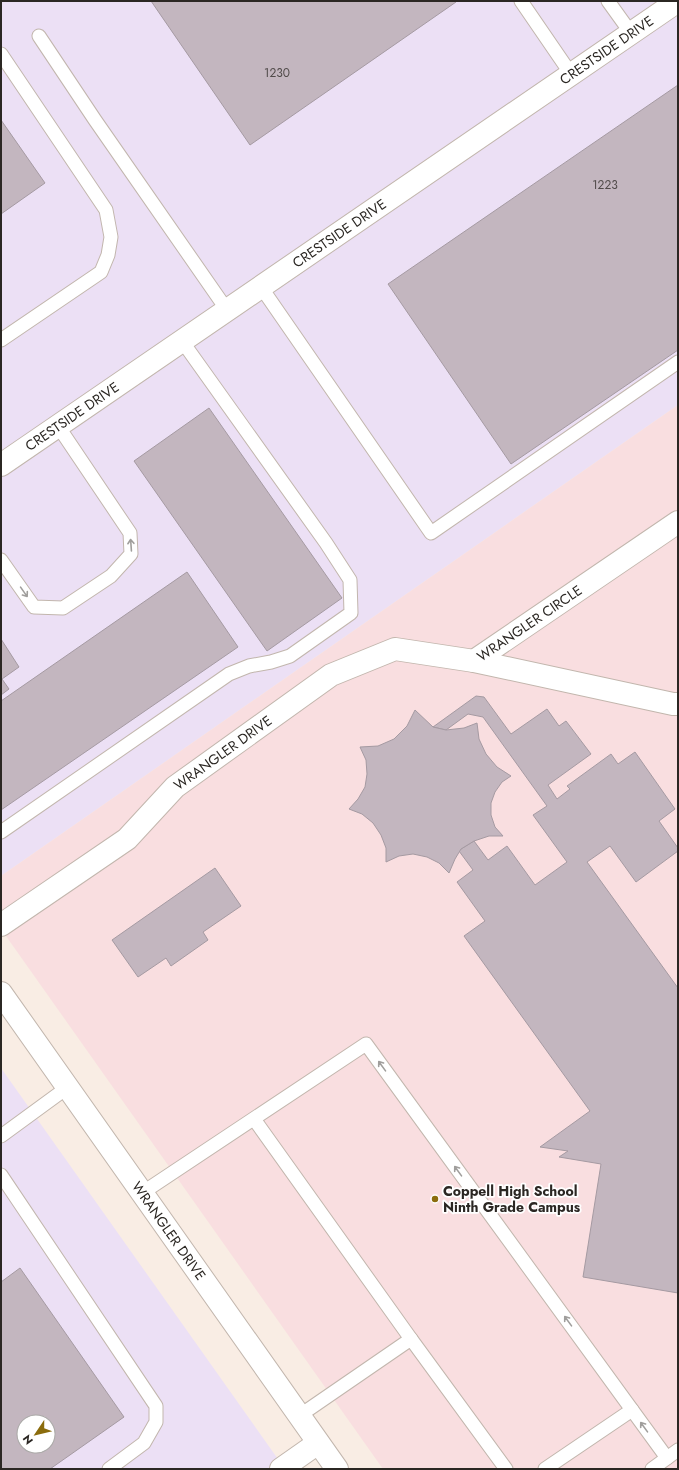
<svg xmlns="http://www.w3.org/2000/svg" width="679" height="1470" font-family="Jost,sans-serif">
	<rect width="100%" height="100%" fill="#f9ede4"/>
	<g fill="#ece0f5" fill-rule="evenodd">
		<polygon points="1,1 678,1 678,405 1,876"/>
		<path d="M1,1068L285,1469H1ZM24,1422H48V1446H24Z"/>
	</g>
	<polygon fill="#f9dee0" points="678,405 678,1469 383,1469 1,929 1,876"/>
	<g fill="#c3b6bf" stroke="#a59aa2" fill-rule="evenodd">
		<polygon points="151,1 455,1 456,2 250,145"/>
		<polygon points="678,85 678,350 511,464 388,284"/>
		<polygon points="1,120 45,183 1,214"/>
		<polygon points="209,408 342,598 267,651 134,461"/>
		<polygon points="187,572 238,647 1,810 1,701"/>
		<polygon points="1,639 19,667 2,679 9,689 1,695"/>
		<polygon points="476,696 484,697 511,734 547,709 559,726 566,721 591,754 548,785 557,799 570,789 567,786 611,754 618,764 635,752 675,809 659,821 678,848 678,851 636,882 610,846 587,862 678,988 678,1293 583,1277 601,1164 559,1157 568,1151 540,1147 590,1111 464,936 485,921 457,882 473,870 459,851 461,849 474,841 488,860 507,846 535,885 567,862 533,815 547,806 483,717 468,714 446,730 433,727"/>
		<polygon points="415,710 433,727 446,730 464,728 477,723 479,739 486,754 497,767 511,776 502,782 495,792 491,803 491,815 495,827 503,836 489,836 474,841 461,849 455,859 449,873 439,863 427,857 413,854 399,856 386,862 386,848 381,835 373,823 362,814 349,809 358,799 365,787 367,774 366,760 360,747 378,746 394,739 407,726"/>
		<polygon points="215,868 241,906 203,932 208,940 171,966 166,958 138,977 112,940"/>
		<path d="M20,1268L124,1417L50,1469H1V1282ZM24,1422H48V1446H24Z"/>
	</g>
	<g fill="none" stroke-linecap="round" stroke-linejoin="round">
		<g stroke="#c2b6ad" stroke-width="15">
			<g id="service">
				<polyline points="521,1 571,74"/>
				<polyline points="608,1 631,33"/>
				<polyline points="39,36 95,120 227,310"/>
				<polyline points="1,54 106,210 111,237 108,255 101,272 1,340"/>
				<polyline points="261,287 431,533 678,362"/>
				<polyline points="1,560 34,607 63,608 111,576 131,554 130,533 58,426"/>
				<polyline points="1,832 229,674 249,666 271,662 290,656 351,613 350,580 326,543 182,341"/>
				<polyline points="254,1119 411,1339"/>
				<polyline points="1,1136 68,1087"/>
				<polyline points="1,1175 156,1406 156,1422 144,1443 109,1469"/>
				<polyline points="142,1193 366,1044 667,1458"/>
				<polyline points="299,1416 411,1339 506,1469"/>
				<polyline points="545,1469 632,1410"/>
				<polyline points="652,1469 678,1450"/>
			</g>
		</g>
		<g stroke="#c2b6ad" stroke-width="24">
			<g id="minor">
				<path id="s1" d="M1,465L678,1"/>
				<path id="s2" d="M474,661L678,522"/>
				<path id="s3" d="M1,925L127,839L175,787L331,675L395,649L474,661L673,704H678"/>
				<path id="s4" d="M1,993L337,1469"/>
				<polyline points="281,1469 318,1443"/>
			</g>
		</g>
		<use href="#service" stroke="#fff" stroke-width="13"/>
		<use href="#minor" stroke="#fff" stroke-width="22"/>
	</g>
	<defs><path id="oneway-shaft" d="M-6 0H5M1.5-3L5.5 0L1.5 3" fill="none" stroke-width="1.6" stroke-linecap="round" stroke-linejoin="round"/></defs>
	<g stroke="#a09e9c">
		<use href="#oneway-shaft" transform="translate(131 545) rotate(-94)"/>
		<use href="#oneway-shaft" transform="translate(24 592) rotate(55)"/>
		<use href="#oneway-shaft" transform="translate(382 1066) rotate(-126)"/>
		<use href="#oneway-shaft" transform="translate(458 1171) rotate(-126)"/>
		<use href="#oneway-shaft" transform="translate(568 1321) rotate(-126)"/>
		<use href="#oneway-shaft" transform="translate(644 1427) rotate(-126)"/>
	</g>
	<circle fill="#8b6c0d" stroke="#fff" stroke-width="1.5" cx="435" cy="1199" r="4"/>
	<g text-anchor="middle" dominant-baseline="central" stroke-width="3.5" stroke-linejoin="round" paint-order="stroke">
		<g font-size="12" fill="#514b4a">
			<text x="277" y="73">1230</text>
			<text x="605" y="185">1223</text>
		</g>
		<g font-size="14" fill="#2b2723" stroke="#fff">
			<text stroke="none"><textPath href="#s1" startOffset="734">CRESTSIDE DRIVE</textPath></text>
			<text stroke="none"><textPath href="#s1" startOffset="410">CRESTSIDE DRIVE</textPath></text>
			<text stroke="none"><textPath href="#s1" startOffset="86">CRESTSIDE DRIVE</textPath></text>
			<text stroke="none"><textPath href="#s2" startOffset="67">WRANGLER CIRCLE</textPath></text>
			<text stroke="none"><textPath href="#s3" startOffset="282">WRANGLER DRIVE</textPath></text>
			<text stroke="none"><textPath href="#s4" startOffset="291">WRANGLER DRIVE</textPath></text>
		</g>
		<g font-size="14" font-weight="bold" fill="#2b2723" stroke="#fff" text-anchor="start">
			<text x="443" y="1191">Coppell High School<tspan x="443" dy="16">Ninth Grade Campus</tspan></text>
		</g>
	</g>
	<rect width="679" height="1470" fill="none" stroke="#2b2723" stroke-width="4"/>
	<g transform="translate(36 1434) rotate(235)"><circle r="19" fill="#ffffff" stroke="#aaa9a7"/>
	<path d="M0-3L7 15L0 10L-7 15Z" fill="#8b6c0d"/>
	<text y="-6" font-size="11" font-weight="bold" text-anchor="middle" fill="#2b2723">N</text>
	</g>
</svg>
